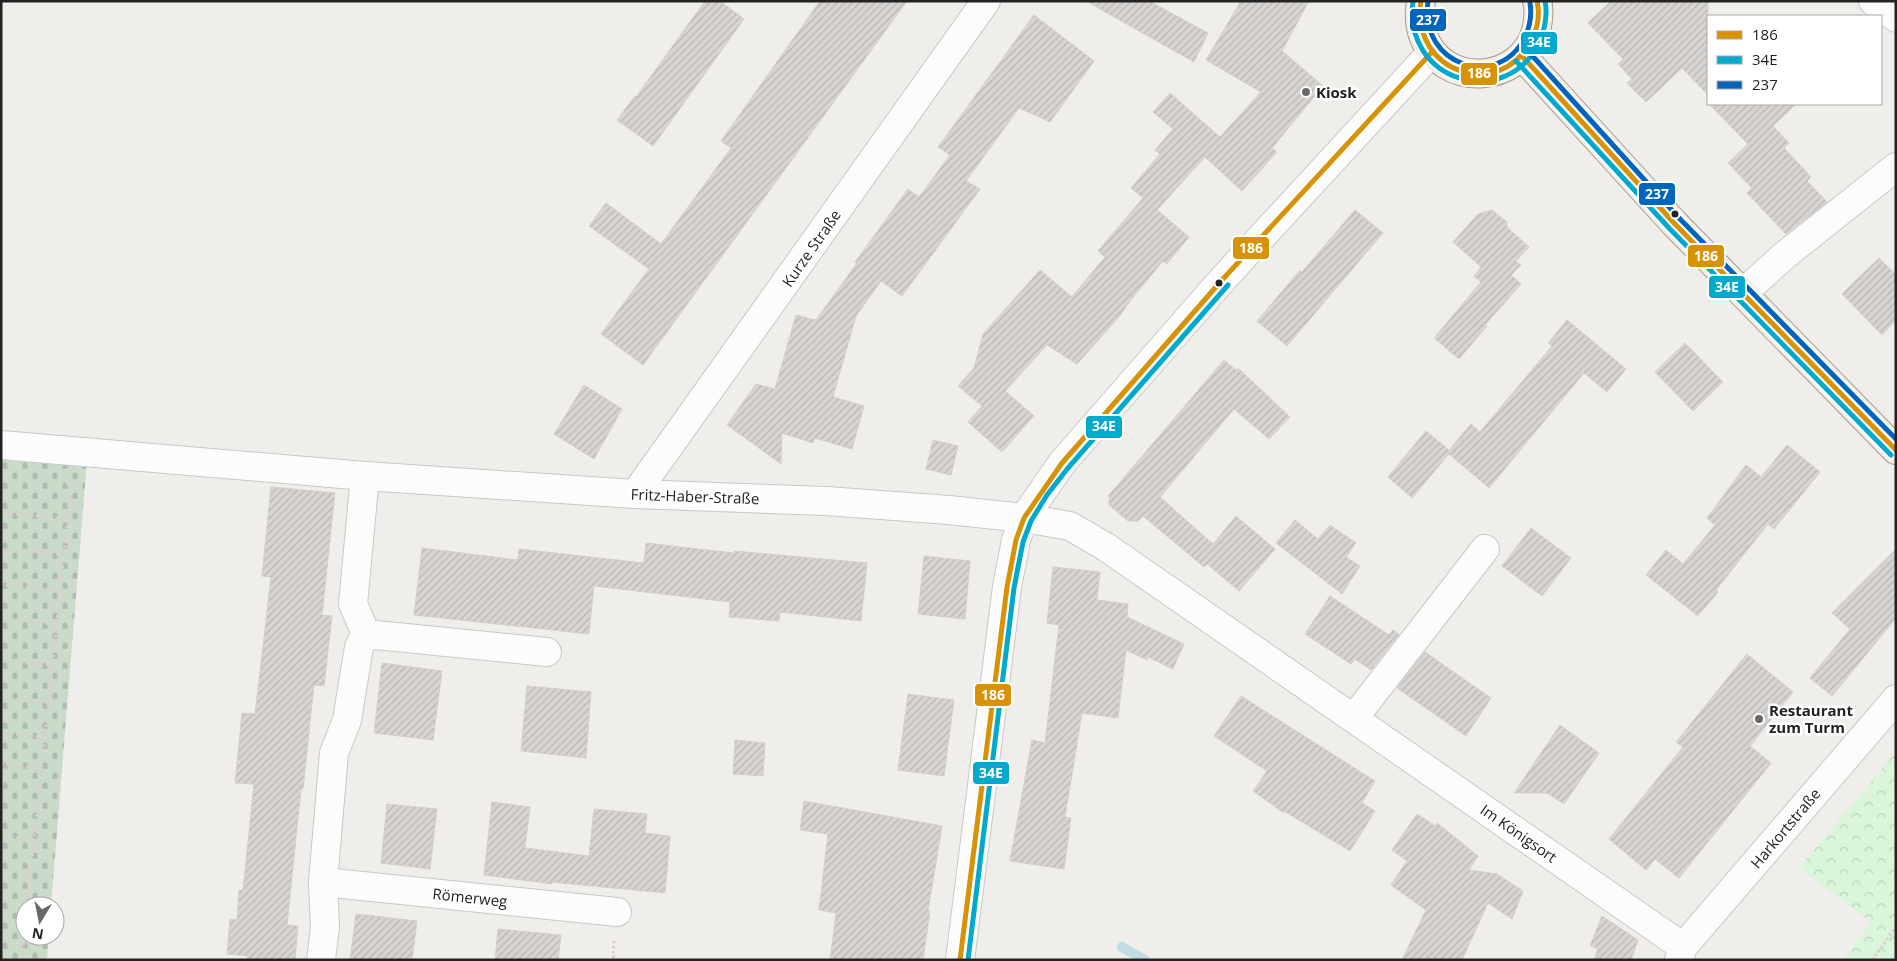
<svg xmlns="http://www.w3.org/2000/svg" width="1897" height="961" font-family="'Open Sans',sans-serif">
	<defs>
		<pattern id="cemetery-stones" width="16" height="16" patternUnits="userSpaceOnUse" patternTransform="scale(1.25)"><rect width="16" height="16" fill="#cadbca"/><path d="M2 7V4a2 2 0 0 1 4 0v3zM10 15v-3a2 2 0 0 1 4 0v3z" fill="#adbcad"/></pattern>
		<pattern id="park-crowns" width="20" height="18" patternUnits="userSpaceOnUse" patternTransform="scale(1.25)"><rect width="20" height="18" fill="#daf5da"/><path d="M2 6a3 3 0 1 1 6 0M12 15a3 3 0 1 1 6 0" fill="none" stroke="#bbd2bb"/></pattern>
		<pattern id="building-hatch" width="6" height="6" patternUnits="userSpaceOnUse" patternTransform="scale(1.25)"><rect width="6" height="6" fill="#d7d4d2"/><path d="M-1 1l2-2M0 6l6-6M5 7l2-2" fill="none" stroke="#b8b6b4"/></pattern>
	</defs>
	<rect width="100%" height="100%" fill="#f0eeeb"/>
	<polygon fill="url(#cemetery-stones)" points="1,453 87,460 51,906 25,906 25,936 49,936 47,960 1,960"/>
	<polygon fill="url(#park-crowns)" points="1896,752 1896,960 1843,960 1871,922 1799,868"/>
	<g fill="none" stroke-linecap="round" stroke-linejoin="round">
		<polyline stroke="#bfdbe3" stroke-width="10" points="1122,947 1145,960"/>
	</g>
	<g fill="url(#building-hatch)" stroke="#d3d0cc">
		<polygon points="705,1 720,1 744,19 653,146 617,120 635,96 636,97"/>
		<polygon points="820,1 907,1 643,365 601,334 649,269 589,226 606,203 661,244 731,148 721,141"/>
		<polygon points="1086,1 1149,1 1208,33 1194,62"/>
		<polygon points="1241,1 1309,1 1282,51 1323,86 1272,148 1277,152 1242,191 1205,157 1157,210 1131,188 1160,154 1155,150 1173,129 1153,112 1170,93 1220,137 1261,92 1206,60"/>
		<polygon points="1611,1 1708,1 1708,95 1682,68 1646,102 1627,83 1632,79 1618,64 1623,59 1588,23"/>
		<polygon points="1034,15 1094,61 1050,122 1019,108 966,181 980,189 902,296 881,281 856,316 833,397 864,406 852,449 815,438 813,443 782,433 781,464 727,425 756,384 775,389 796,315 816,320 857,263 855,262 908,189 919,197 950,155 938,147"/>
		<polygon points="1709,104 1796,104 1773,126 1789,143 1784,148 1811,177 1807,181 1827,202 1786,234 1747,193 1752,188 1728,163 1748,144"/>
		<polygon points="1143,198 1189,237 1167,264 1163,261 1130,301 1119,317 1077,364 1047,345 1005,391 1034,416 1002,452 968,422 982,406 958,386 974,368 983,334 1040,270 1072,297 1105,257 1098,251"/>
		<polygon points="1355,210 1383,233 1287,346 1257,321 1300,270 1302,272"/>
		<polygon points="1492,210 1507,222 1507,227 1529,247 1516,261 1521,265 1511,275 1521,284 1485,325 1487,326 1459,359 1434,338 1481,282 1474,276 1481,267 1453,242 1478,214"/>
		<polygon points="1879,258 1896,275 1896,320 1882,335 1842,294"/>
		<polygon points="1567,320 1626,369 1607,392 1584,373 1489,488 1449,454 1412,498 1388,477 1426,431 1449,450 1471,424 1480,432 1552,346 1548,343"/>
		<polygon points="1685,343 1723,382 1693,411 1655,372"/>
		<polygon points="1224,360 1236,370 1238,368 1290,417 1269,439 1234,409 1160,497 1213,544 1236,516 1275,549 1239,591 1207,564 1204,567 1143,516 1138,521 1128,521 1109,505 1109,495"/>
		<polygon points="584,385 622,409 594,459 554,434"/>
		<polygon points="933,440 958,446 951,475 926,469"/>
		<polygon points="1787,445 1820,472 1774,529 1768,524 1716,590 1718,592 1698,616 1646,575 1666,550 1683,564 1715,525 1707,518 1746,465 1761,477"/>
		<polygon points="271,487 335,493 322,615 332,616 324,686 314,685 303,789 301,789 287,925 298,926 295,960 247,960 248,956 227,954 230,919 237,920 239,890 243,890 254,784 235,783 242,713 255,714 271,577 262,576"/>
		<polygon points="1295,520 1318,539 1330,525 1356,543 1346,557 1360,566 1342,594 1276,543"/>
		<polygon points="1531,528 1571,558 1542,596 1502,566"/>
		<polygon points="646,543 734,553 734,551 867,563 861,621 780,612 779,621 729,617 730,602 594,586 589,634 414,615 422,548 518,560 519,549 644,563"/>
		<polygon points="1896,549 1896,618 1832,696 1810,678 1850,629 1832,613"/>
		<polygon points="924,556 970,561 965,619 918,614"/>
		<polygon points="1053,567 1100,572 1097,600 1128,604 1127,617 1184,644 1173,669 1148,657 1147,660 1126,650 1118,718 1082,713 1065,817 1071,818 1064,869 1010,861 1032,740 1045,743 1059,625 1047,623"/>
		<polygon points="1330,596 1389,635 1393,630 1399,634 1371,670 1355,659 1351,664 1305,634"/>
		<polygon points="1425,652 1491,698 1466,736 1397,688"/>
		<polygon points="1747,654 1793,692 1750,746 1771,763 1679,878 1655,859 1646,870 1609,839 1683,747 1676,742"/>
		<polygon points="382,663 442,671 433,740 374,733"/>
		<polygon points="527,686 591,692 586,758 521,751"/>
		<polygon points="908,694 954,700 944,776 898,770"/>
		<polygon points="1241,696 1375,781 1362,803 1375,811 1350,851 1284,811 1284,813 1253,791 1267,771 1214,736"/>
		<polygon points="1560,725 1599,753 1564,804 1547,793 1514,793"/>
		<polygon points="735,740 765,743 763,776 733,774"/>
		<polygon points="804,801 942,826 928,911 930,911 923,960 830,960 836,913 819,910 828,834 800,830"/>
		<polygon points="492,802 530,807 525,848 589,856 594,809 647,814 645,833 670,836 665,893 552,882 552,884 484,875"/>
		<polygon points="387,804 437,809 430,869 381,863"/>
		<polygon points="1417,814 1435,826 1437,823 1478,856 1469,870 1497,874 1523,891 1512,919 1488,903 1462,960 1402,960 1426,910 1391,885 1407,861 1392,850"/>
		<polygon points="356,914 417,921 412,960 350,960"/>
		<polygon points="1602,916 1638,940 1631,960 1594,960 1598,949 1590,946"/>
		<polygon points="498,929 561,935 558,960 495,960"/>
	</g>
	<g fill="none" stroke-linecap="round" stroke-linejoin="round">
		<g stroke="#c9c8c7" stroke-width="30">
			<g id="minor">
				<polyline points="1873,1 1896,18"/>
				<polyline points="1743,293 1785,255 1896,167"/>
				<polyline points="1,445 365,476 635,494 826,501 949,510 1024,518 1070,526 1106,547 1683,947"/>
				<polyline points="635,494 986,1"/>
				<polyline points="366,634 547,652"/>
				<polyline points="1354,718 1485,549"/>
				<polyline points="323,882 617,912"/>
				<polyline points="321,960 325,927 323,882 334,753 347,720 359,647 366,634 353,604 365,476"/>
				<polyline points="960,960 1007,587 1016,540 1024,518 1062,463 1222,280 1432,52"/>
				<polyline points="1679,960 1683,947 1896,699"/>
			</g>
		</g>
		<g stroke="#a79c86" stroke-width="30">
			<g id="major">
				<path d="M1421,1C1419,13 1419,24 1423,35C1442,89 1520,85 1536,31C1538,22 1540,11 1537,1"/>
				<polyline points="1522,56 1674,223 1896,450"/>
			</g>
		</g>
		<g stroke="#dccecd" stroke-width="3" stroke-dasharray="2.5 2.5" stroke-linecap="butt">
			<polyline points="1,512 68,519"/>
			<polyline points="1,549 64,554"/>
			<polyline points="1,585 60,590"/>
			<polyline points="1,619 57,624"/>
			<polyline points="1,660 53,665"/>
			<polyline points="1,698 49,703"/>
			<polyline points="1,733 45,737"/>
			<polyline points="1,764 42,769"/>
			<polyline points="1,795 4,765"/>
			<polyline points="1,836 35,840"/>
			<polyline points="27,906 71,488 67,483"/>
			<polyline points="614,941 613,956 616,960"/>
			<polyline points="22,960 25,929"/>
			<polyline points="1872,960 1896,927"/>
		</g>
		<use href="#minor" stroke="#fdfcfc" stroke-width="28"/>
		<use href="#major" stroke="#f3ede7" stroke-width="28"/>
		<g stroke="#fff" stroke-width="9">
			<g id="bus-1">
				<path d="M1421,1C1410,74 1502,102 1532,39C1538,27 1540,14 1537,1"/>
				<polyline points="1522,56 1674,223 1896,450"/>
				<polyline points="960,960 1007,587 1016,540 1024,518 1062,463 1222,280 1432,52"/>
			</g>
		</g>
		<g stroke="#fff" stroke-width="9">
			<g id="bus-2">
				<path d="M1413,1C1402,81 1505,112 1539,43C1545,29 1548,16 1545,1"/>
				<polyline points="1516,61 1669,228 1891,455"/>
				<polyline points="968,960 1014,588 1023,542 1031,521 1047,495 1068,468 1228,285"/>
			</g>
		</g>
		<g stroke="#fff" stroke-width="9">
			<g id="bus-3">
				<path d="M1428,2C1419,66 1499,91 1525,37C1530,26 1532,15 1530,3"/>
				<polyline points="1528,51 1679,218 1896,439"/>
			</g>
		</g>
		<use href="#bus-1" stroke="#d79205" stroke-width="5"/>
		<use href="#bus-2" stroke="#00a9ce" stroke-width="5"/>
		<use href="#bus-3" stroke="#0065bd" stroke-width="5"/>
	</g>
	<g fill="#6a6968" stroke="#fff" stroke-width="2">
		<circle cx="1306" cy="92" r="5"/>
		<circle cx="1759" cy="719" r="5"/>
	</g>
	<g fill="#222" stroke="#fff" stroke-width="2">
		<circle cx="1675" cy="214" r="4.5"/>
		<circle cx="1219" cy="283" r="4.5"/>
	</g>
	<g text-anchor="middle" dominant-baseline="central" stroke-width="5" stroke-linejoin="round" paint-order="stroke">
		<g font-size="15" font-weight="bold" fill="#222" stroke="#fff" text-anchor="start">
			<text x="1316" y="92">Kiosk</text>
			<text x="1769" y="710">Restaurant<tspan x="1769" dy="17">zum Turm</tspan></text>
		</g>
		<g font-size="15" fill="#222" stroke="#fff">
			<text transform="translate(811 248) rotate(-55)">Kurze Straße</text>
			<text transform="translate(695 496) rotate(2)">Fritz-Haber-Straße</text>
			<text transform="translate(1785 828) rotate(-50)">Harkortstraße</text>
			<text transform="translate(1519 833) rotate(35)">Im Königsort</text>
			<text transform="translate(470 897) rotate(6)">Römerweg</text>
		</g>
	</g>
	<g stroke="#fff" stroke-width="2">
		<rect x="1409" y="8" width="38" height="24" rx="5" fill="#0065bd"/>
		<rect x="1520" y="31" width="38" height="24" rx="5" fill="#00a9ce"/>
		<rect x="1460" y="62" width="38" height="24" rx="5" fill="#d79205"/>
		<rect x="1638" y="182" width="38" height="24" rx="5" fill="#0065bd"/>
		<rect x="1232" y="236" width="38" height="24" rx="5" fill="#d79205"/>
		<rect x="1687" y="244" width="38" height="24" rx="5" fill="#d79205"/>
		<rect x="1708" y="275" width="38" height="24" rx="5" fill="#00a9ce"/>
		<rect x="1085" y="415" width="38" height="24" rx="5" fill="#00a9ce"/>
		<rect x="974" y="683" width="38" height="24" rx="5" fill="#d79205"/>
		<rect x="972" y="761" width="38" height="24" rx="5" fill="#00a9ce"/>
	</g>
	<g font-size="14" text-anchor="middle" font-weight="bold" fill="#fff">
		<text x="1428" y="25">237</text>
		<text x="1539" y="47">34E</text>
		<text x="1479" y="78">186</text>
		<text x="1657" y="199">237</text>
		<text x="1251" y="253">186</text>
		<text x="1706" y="261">186</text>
		<text x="1727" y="292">34E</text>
		<text x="1104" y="431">34E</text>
		<text x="993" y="700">186</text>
		<text x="991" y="778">34E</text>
	</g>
	<rect width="1897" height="961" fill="none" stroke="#222222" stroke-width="5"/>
	<rect x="1707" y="15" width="175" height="90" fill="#ffffff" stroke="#a7a7a7"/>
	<rect x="1717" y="31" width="25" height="8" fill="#d79205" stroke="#a7a7a7"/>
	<text x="1752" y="40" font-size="15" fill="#222222">186</text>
	<rect x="1717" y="56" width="25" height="8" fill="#00a9ce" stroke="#a7a7a7"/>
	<text x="1752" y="65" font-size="15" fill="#222222">34E</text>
	<rect x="1717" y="81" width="25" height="8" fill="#0065bd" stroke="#a7a7a7"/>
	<text x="1752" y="90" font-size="15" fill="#222222">237</text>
	<g transform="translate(40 921) rotate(190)"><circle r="24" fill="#ffffff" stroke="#a7a7a7"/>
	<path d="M0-4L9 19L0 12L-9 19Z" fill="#6a6968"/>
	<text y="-8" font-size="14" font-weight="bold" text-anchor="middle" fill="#222222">N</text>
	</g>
</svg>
